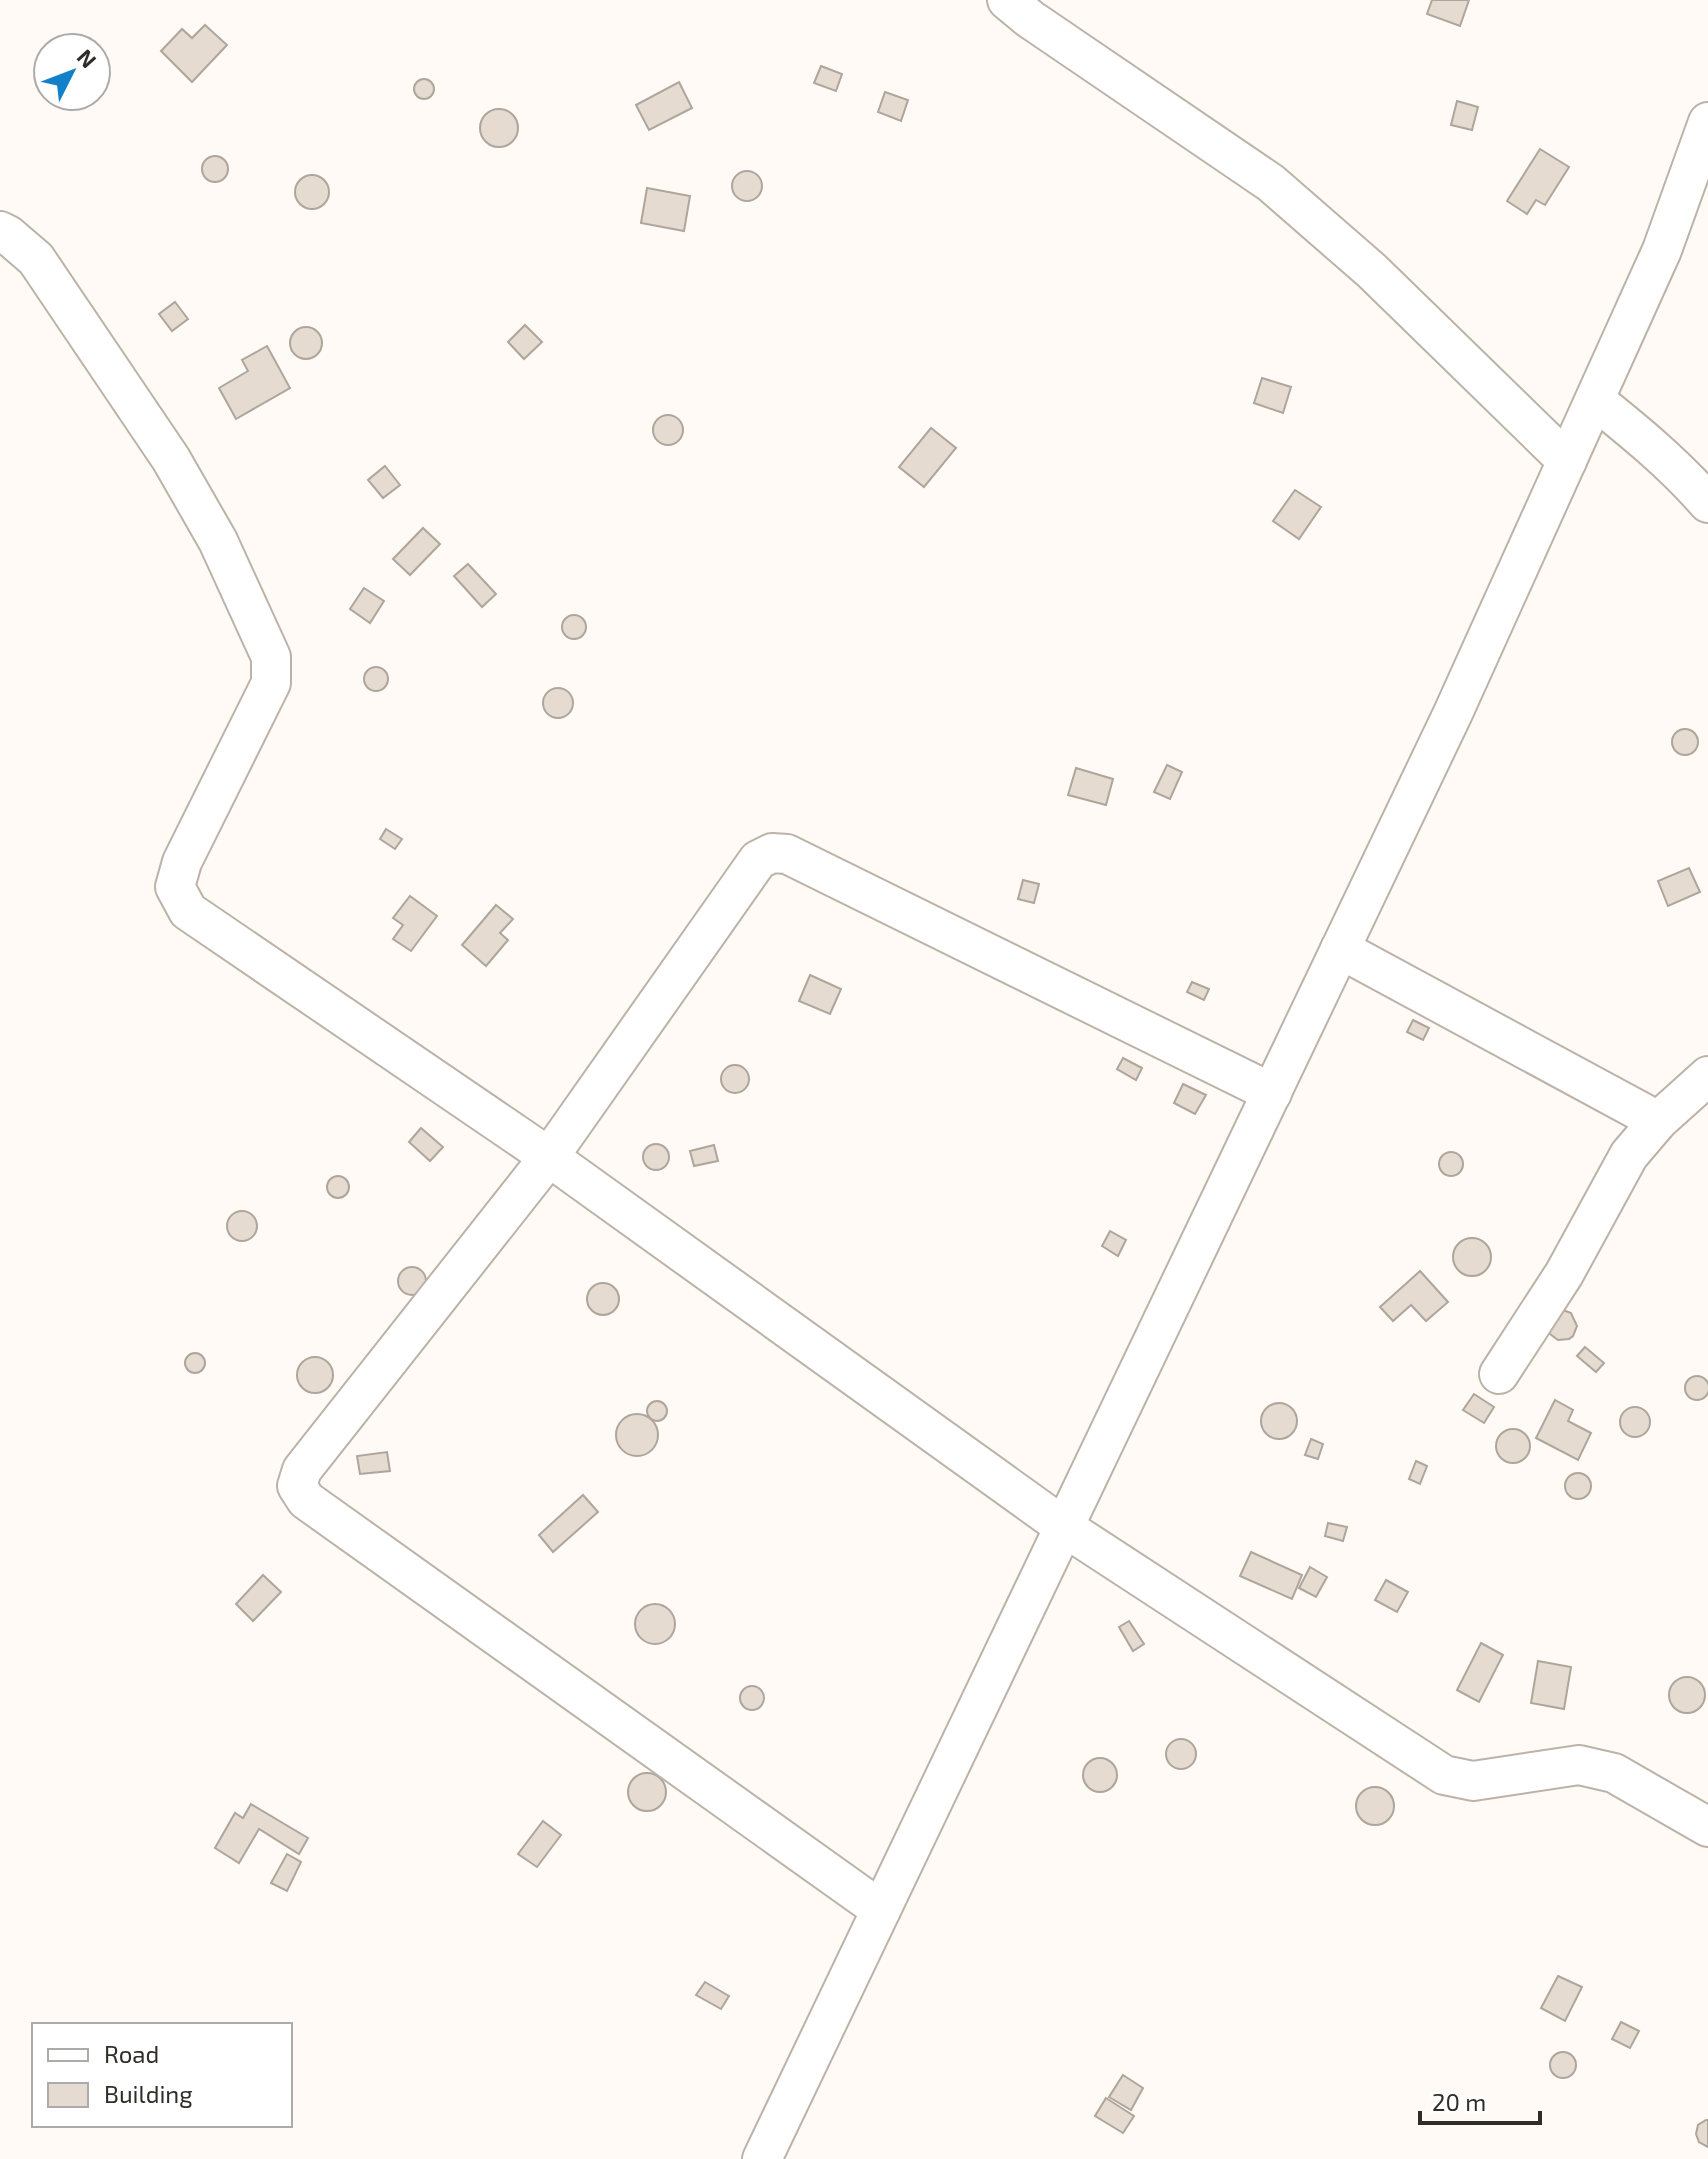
<svg xmlns="http://www.w3.org/2000/svg" width="1708" height="2159" font-family="'Exo 2',sans-serif">
	<rect width="100%" height="100%" fill="#fffaf6"/>
	<g fill="#e6dbd1" stroke="#aea59b" stroke-width="2">
		<polygon points="1432,0 1469,0 1460,26 1427,14"/>
		<polygon points="205,25 227,45 192,82 161,51 182,29 192,38"/>
		<polygon points="821,66 842,74 836,91 814,83"/>
		<circle cx="424" cy="89" r="10"/>
		<polygon points="679,82 692,108 649,130 636,105"/>
		<polygon points="885,92 908,100 901,121 878,112"/>
		<polygon points="1457,101 1478,107 1472,130 1451,125"/>
		<circle cx="499" cy="128" r="19"/>
		<polygon points="1540,149 1569,167 1545,205 1536,200 1527,214 1507,201"/>
		<circle cx="215" cy="169" r="13"/>
		<circle cx="747" cy="186" r="15"/>
		<circle cx="312" cy="192" r="17"/>
		<polygon points="647,188 690,196 684,231 641,223"/>
		<polygon points="175,302 188,319 172,331 159,314"/>
		<polygon points="525,325 542,342 524,359 508,342"/>
		<circle cx="306" cy="343" r="16"/>
		<polygon points="267,346 290,388 236,419 219,388 248,371 242,360"/>
		<polygon points="1262,378 1291,387 1283,413 1254,403"/>
		<circle cx="668" cy="430" r="15"/>
		<polygon points="931,428 956,448 924,487 899,467"/>
		<polygon points="385,466 400,485 383,498 368,480"/>
		<polygon points="1295,490 1321,507 1299,539 1273,521"/>
		<polygon points="423,528 440,544 410,575 393,559"/>
		<polygon points="468,564 496,594 482,607 454,576"/>
		<polygon points="364,588 384,601 370,623 350,609"/>
		<circle cx="574" cy="627" r="12"/>
		<circle cx="376" cy="679" r="12"/>
		<circle cx="558" cy="703" r="15"/>
		<circle cx="1685" cy="742" r="13"/>
		<polygon points="1167,765 1182,772 1170,799 1154,792"/>
		<polygon points="1076,768 1113,779 1106,805 1068,795"/>
		<polygon points="386,829 402,839 395,849 380,839"/>
		<polygon points="1689,868 1700,892 1668,906 1658,881"/>
		<polygon points="1023,880 1039,884 1034,903 1018,899"/>
		<polygon points="410,896 437,916 411,951 393,939 403,925 393,918"/>
		<polygon points="496,905 513,919 500,933 508,940 486,966 462,945"/>
		<polygon points="810,975 841,989 830,1014 799,1001"/>
		<polygon points="1192,982 1209,989 1204,1000 1187,992"/>
		<polygon points="1413,1020 1429,1028 1423,1040 1407,1032"/>
		<polygon points="1123,1058 1142,1068 1136,1080 1117,1069"/>
		<circle cx="735" cy="1079" r="14"/>
		<polygon points="1183,1084 1206,1095 1195,1114 1174,1103"/>
		<polygon points="421,1128 443,1147 430,1161 409,1142"/>
		<circle cx="656" cy="1157" r="13"/>
		<polygon points="714,1145 718,1161 694,1166 690,1151"/>
		<circle cx="1451" cy="1164" r="12"/>
		<circle cx="338" cy="1187" r="11"/>
		<circle cx="242" cy="1226" r="15"/>
		<polygon points="1110,1231 1126,1240 1118,1256 1102,1246"/>
		<circle cx="1472" cy="1257" r="19"/>
		<circle cx="412" cy="1281" r="14"/>
		<polygon points="1420,1271 1448,1302 1426,1321 1411,1305 1393,1321 1380,1307"/>
		<circle cx="603" cy="1299" r="16"/>
		<polygon points="1563,1310 1571,1313 1577,1326 1573,1336 1569,1339 1558,1340 1550,1334 1547,1330"/>
		<polygon points="1585,1347 1604,1363 1596,1372 1577,1356"/>
		<circle cx="195" cy="1363" r="10"/>
		<circle cx="315" cy="1375" r="18"/>
		<circle cx="1697" cy="1388" r="12"/>
		<polygon points="1474,1394 1494,1407 1484,1423 1463,1410"/>
		<polygon points="1555,1400 1573,1410 1568,1421 1591,1433 1578,1460 1536,1438"/>
		<circle cx="657" cy="1411" r="10"/>
		<circle cx="1279" cy="1421" r="18"/>
		<circle cx="1635" cy="1422" r="15"/>
		<circle cx="637" cy="1435" r="21"/>
		<circle cx="1513" cy="1446" r="17"/>
		<polygon points="1311,1439 1323,1444 1318,1459 1305,1455"/>
		<polygon points="387,1452 390,1471 360,1474 357,1456"/>
		<polygon points="1416,1461 1427,1466 1420,1484 1409,1479"/>
		<circle cx="1578" cy="1486" r="13"/>
		<polygon points="583,1495 598,1512 553,1552 539,1535"/>
		<polygon points="1328,1523 1347,1527 1343,1541 1325,1536"/>
		<polygon points="1251,1552 1302,1575 1292,1599 1240,1576"/>
		<polygon points="1310,1567 1327,1577 1316,1597 1299,1588"/>
		<polygon points="263,1575 281,1592 253,1621 236,1604"/>
		<polygon points="1386,1580 1408,1592 1397,1612 1375,1600"/>
		<circle cx="655" cy="1624" r="20"/>
		<polygon points="1129,1621 1144,1644 1133,1651 1119,1627"/>
		<polygon points="1481,1643 1503,1655 1479,1702 1457,1690"/>
		<polygon points="1538,1661 1571,1667 1564,1709 1531,1703"/>
		<circle cx="1687" cy="1695" r="18"/>
		<circle cx="752" cy="1698" r="12"/>
		<circle cx="1181" cy="1754" r="15"/>
		<circle cx="1100" cy="1775" r="17"/>
		<circle cx="647" cy="1792" r="19"/>
		<circle cx="1375" cy="1806" r="19"/>
		<polygon points="251,1804 308,1838 299,1854 259,1829 239,1863 215,1848 235,1813 243,1818"/>
		<polygon points="543,1821 561,1835 537,1867 518,1854"/>
		<polygon points="287,1854 301,1862 287,1891 271,1883"/>
		<polygon points="1558,1976 1582,1987 1565,2021 1541,2008"/>
		<polygon points="705,1982 729,1996 721,2009 696,1995"/>
		<polygon points="1621,2022 1639,2031 1630,2048 1612,2039"/>
		<circle cx="1563" cy="2065" r="13"/>
		<polygon points="1123,2075 1143,2088 1131,2110 1109,2097"/>
		<polygon points="1106,2098 1134,2116 1123,2133 1095,2116"/>
		<polygon points="1706,2120 1708,2120 1708,2147 1699,2142 1696,2134 1698,2125"/>
	</g>
	<g fill="none" stroke-linecap="round" stroke-linejoin="round">
		<g stroke="#bcb2a8" stroke-width="42">
			<g id="minor">
				<polyline points="1007,0 1030,19 1271,183 1372,271 1567,461"/>
				<polyline points="0,231 8,235 36,259 171,459 218,541 271,657 271,683 182,862 175,887 188,911 549,1157 1064,1527 1444,1775 1473,1781 1579,1765 1614,1773 1708,1827"/>
				<path d="M1595,400C1635,432 1674,464 1708,503"/>
				<polyline points="1340,949 1658,1121"/>
				<polyline points="1499,1374 1564,1274 1629,1155 1658,1121 1708,1076"/>
				<polyline points="881,1910 306,1500 297,1486 302,1470 549,1157 758,860 772,853 787,854 1272,1093"/>
				<polyline points="762,2159 1453,713 1662,250 1708,122"/>
			</g>
		</g>
		<use href="#minor" stroke="#fff" stroke-width="38"/>
	</g>
	<rect x="32" y="2023" width="260" height="104" fill="#ffffff" stroke="#acaba9" stroke-width="2"/>
	<rect x="48" y="2049" width="40" height="12" fill="#ffffff" stroke="#acaba9" stroke-width="2"/>
	<text x="104" y="2063" font-size="24" fill="#302c28">Road</text>
	<rect x="48" y="2083" width="40" height="24" fill="#e6dbd1" stroke="#acaba9" stroke-width="2"/>
	<text x="104" y="2103" font-size="24" fill="#302c28">Building</text>
	<g transform="translate(72 72) rotate(48)"><circle r="38" fill="#ffffff" stroke="#acaba9" stroke-width="2"/>
	<path d="M0-6L14 30L0 20L-14 30Z" fill="#1281ca"/>
	<text y="-12" font-size="22" font-weight="bold" text-anchor="middle" fill="#302c28">N</text>
	</g>
	<path d="M1420 2111v12h120v-12" fill="none" stroke="#302c28" stroke-width="4"/>
	<text x="1432" y="2111" font-size="24" fill="#302c28" stroke="#ffffff" stroke-width="6" paint-order="stroke">20 m</text>
</svg>
